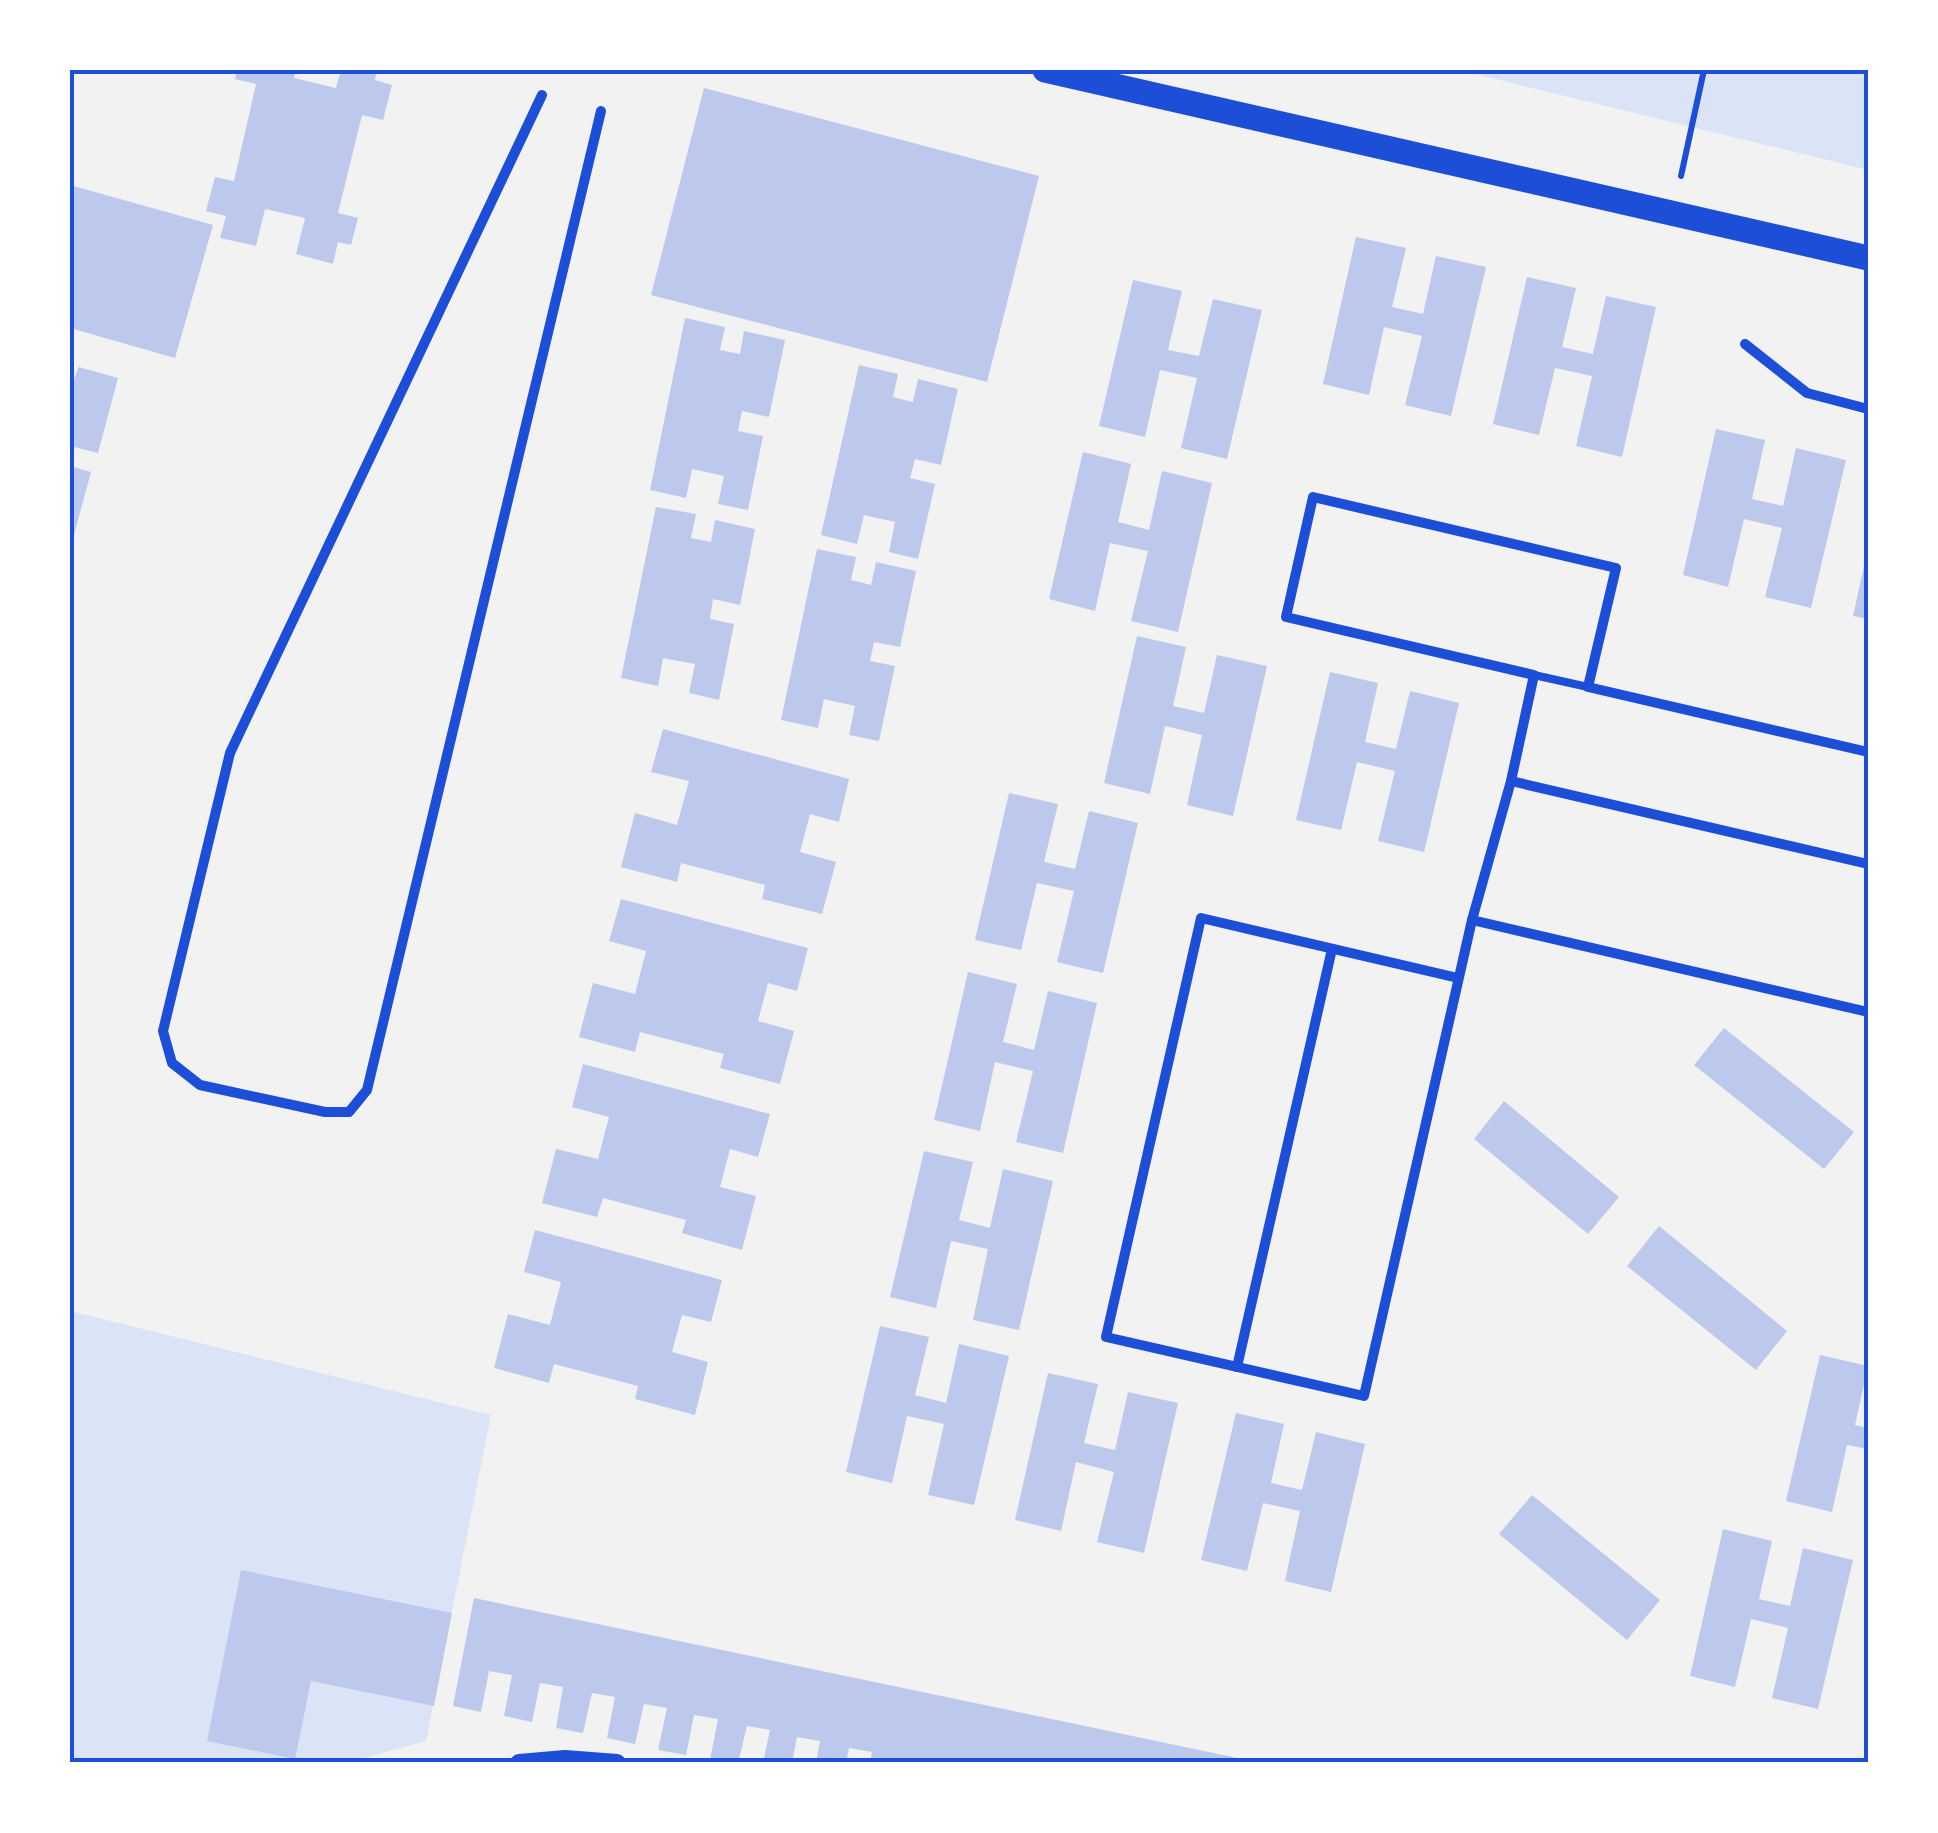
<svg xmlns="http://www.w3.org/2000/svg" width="1938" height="1833" font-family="'Titillium Web',sans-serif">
	<rect width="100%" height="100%" fill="#f2f2f2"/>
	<g fill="#dbe4f7">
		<polygon points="1458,70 1868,70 1868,170"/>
		<polygon points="70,1311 491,1415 426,1741 346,1763 70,1763"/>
	</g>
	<g fill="#bdc9ec">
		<polygon points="237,70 296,70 294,78 336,88 341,70 377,70 375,80 392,85 383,120 362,115 338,213 358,218 351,245 338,242 333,264 296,254 305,218 265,209 256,246 220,238 226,216 206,211 215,177 234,181 256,84 235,79"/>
		<polygon points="704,88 1039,176 987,382 651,295"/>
		<polygon points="70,185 213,225 175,358 70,328"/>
		<polygon points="1356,237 1406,248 1392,307 1423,314 1436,256 1486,267 1451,416 1405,405 1422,336 1384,327 1369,395 1323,384"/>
		<polygon points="1527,277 1576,288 1562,347 1593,354 1606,296 1656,307 1622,457 1576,446 1592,376 1555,368 1539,435 1493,424"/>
		<polygon points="1133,280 1182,291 1168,350 1199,356 1213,299 1262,310 1227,459 1181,448 1197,378 1160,370 1145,437 1099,426"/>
		<polygon points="685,318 725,327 720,350 740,354 744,331 785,340 769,417 742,411 738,431 763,436 748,510 718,504 724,476 692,469 686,498 650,490"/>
		<polygon points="859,365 898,374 893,397 913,402 918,379 958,389 941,465 915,459 910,478 935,484 918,559 889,552 895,522 864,515 857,544 821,535"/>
		<polygon points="79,367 118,378 98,453 70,446 70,388"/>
		<polygon points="1716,429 1765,440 1752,499 1783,506 1796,448 1846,460 1811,608 1765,597 1782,528 1744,519 1728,587 1683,575"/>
		<polygon points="1083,452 1131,464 1118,522 1149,530 1162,471 1212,483 1178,632 1131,621 1148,551 1110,543 1095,611 1049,599"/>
		<polygon points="70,466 91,472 71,546 70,546"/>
		<polygon points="656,507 696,514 691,538 711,542 715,520 755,529 740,605 713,599 710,619 734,624 719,700 689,693 695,664 663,658 658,686 621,678"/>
		<polygon points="817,549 856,557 851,580 871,585 876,562 916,571 900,647 874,642 870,661 895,666 879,741 849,735 855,706 824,699 818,728 781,720"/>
		<polygon points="1866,557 1868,557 1868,619 1853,616"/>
		<polygon points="1137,636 1186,647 1173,706 1204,713 1217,655 1267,666 1233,816 1187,805 1202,735 1165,726 1150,794 1104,783"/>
		<polygon points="1330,672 1378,683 1365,742 1396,749 1410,691 1459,703 1424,852 1378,841 1395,771 1357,762 1341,830 1296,820"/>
		<polygon points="663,729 849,779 839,822 810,814 800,852 836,862 822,914 762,899 765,885 681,863 677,882 621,867 635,813 677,825 689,781 651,772"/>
		<polygon points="1009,793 1058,804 1044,862 1075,869 1089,811 1138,823 1103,973 1057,962 1074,891 1037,883 1021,950 975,940"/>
		<polygon points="621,899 808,948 797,991 768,983 758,1021 794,1031 780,1084 720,1068 724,1054 640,1032 635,1052 579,1037 593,983 635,994 646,951 609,941"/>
		<polygon points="968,972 1017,984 1003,1042 1034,1050 1048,991 1097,1003 1063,1153 1016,1142 1033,1071 995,1062 980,1131 934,1120"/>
		<polygon points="1724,1028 1854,1132 1824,1169 1694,1065"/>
		<polygon points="583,1064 770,1114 758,1157 730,1149 720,1187 756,1196 742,1250 682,1233 686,1220 603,1198 597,1217 542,1203 556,1149 598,1159 609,1117 572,1107"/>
		<polygon points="1504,1101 1619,1197 1588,1234 1474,1139"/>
		<polygon points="924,1151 973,1162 959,1220 990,1228 1003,1169 1053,1181 1019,1330 973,1320 988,1249 951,1241 936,1308 890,1297"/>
		<polygon points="1659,1226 1787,1331 1756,1370 1627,1266"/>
		<polygon points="535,1230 722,1280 711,1322 682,1315 672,1352 708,1362 695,1415 635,1399 638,1386 554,1364 549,1383 494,1368 508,1314 550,1325 561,1282 524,1272"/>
		<polygon points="880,1326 929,1337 915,1395 946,1403 959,1344 1009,1356 974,1505 928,1495 944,1424 907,1416 892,1483 846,1472"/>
		<polygon points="1820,1355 1868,1366 1855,1425 1868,1428 1868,1449 1847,1445 1832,1512 1786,1501"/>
		<polygon points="1048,1373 1098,1384 1084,1443 1115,1450 1128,1392 1178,1403 1144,1553 1097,1542 1114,1472 1076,1462 1061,1531 1015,1520"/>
		<polygon points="1236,1413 1284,1424 1271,1483 1302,1490 1316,1432 1365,1444 1331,1592 1285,1581 1300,1511 1263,1503 1247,1571 1201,1560"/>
		<polygon points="1532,1495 1660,1600 1627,1640 1499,1534"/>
		<polygon points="1723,1529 1772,1541 1759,1599 1790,1606 1803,1548 1853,1560 1818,1709 1772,1698 1788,1628 1751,1619 1735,1687 1690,1676"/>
		<polygon points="241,1570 452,1613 434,1706 311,1681 295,1759 207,1741"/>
		<polygon points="474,1598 1242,1759 1252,1763 922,1763 900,1758 899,1763 870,1763 872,1752 849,1748 846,1763 816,1763 820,1741 797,1737 792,1763 763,1763 770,1730 747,1726 738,1763 724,1763 710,1760 718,1719 694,1715 686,1755 658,1750 667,1708 644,1704 635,1744 607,1738 615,1697 592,1693 583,1733 556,1728 563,1687 540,1683 532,1722 504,1716 512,1675 489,1671 481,1712 453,1706"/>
	</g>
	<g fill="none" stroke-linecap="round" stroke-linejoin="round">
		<polyline stroke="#1d4ed8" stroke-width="6" points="1681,176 1704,70"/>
		<polyline stroke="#1d4ed8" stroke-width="8" points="1534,675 1588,687"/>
		<g stroke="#1d4ed8" stroke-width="10">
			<polyline points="542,95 230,753 163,1031 172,1063 200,1085 325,1112 349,1112 367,1090 601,111"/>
			<polyline points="1745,344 1807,393 1868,409"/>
			<polyline points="1868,752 1588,687 1616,568 1313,497 1286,617 1534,675 1511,781 1868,864"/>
			<polyline points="1472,920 1511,781"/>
			<polyline points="1458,978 1201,918 1106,1337 1364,1396 1472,920 1868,1012"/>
			<polyline points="1237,1367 1332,949"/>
		</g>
		<polyline stroke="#1d4ed8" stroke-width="18" points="519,1763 565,1759 617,1763"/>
		<polyline stroke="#1d4ed8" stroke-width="25" points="1045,70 1868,258"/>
	</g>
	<rect width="1938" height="1833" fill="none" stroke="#ffffff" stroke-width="145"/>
	<rect x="72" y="72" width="1794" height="1688" fill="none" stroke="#1d4ed8" stroke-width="4"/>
</svg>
